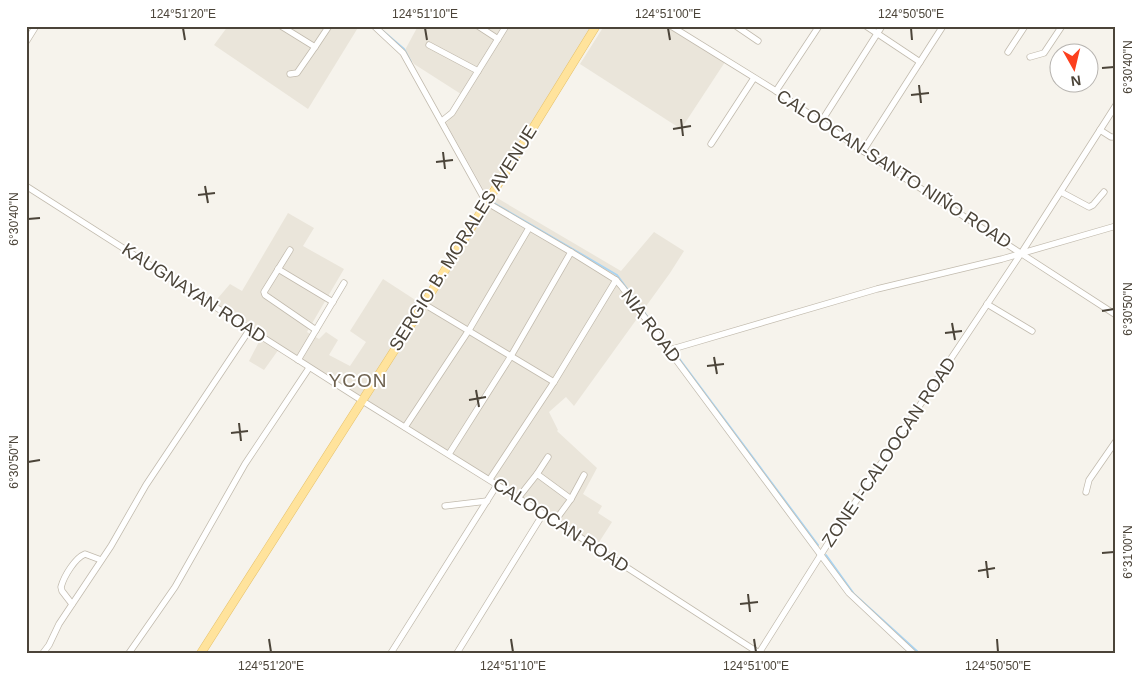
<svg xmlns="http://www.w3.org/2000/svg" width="1142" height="679" font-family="Arial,sans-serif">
	<rect width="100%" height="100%" fill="#f6f3ec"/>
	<g fill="#eae5da">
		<polygon points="228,26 359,26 308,109 214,45"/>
		<polygon points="418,26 592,26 486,194 446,123 454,114 464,96 414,64 405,50"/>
		<polygon points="604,26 669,26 725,62 681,129 580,64"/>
		<polygon points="492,195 621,271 654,232 684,251 670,273 574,406 566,397 549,412 558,430 557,431 597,468 583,494 602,506 598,513 612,522 594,550 279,349 264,370 249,361 261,338 212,305 230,284 242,291 288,213 314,228 303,246 344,269 307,332 319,339 326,332 338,340 329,355 350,366 366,342 350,331 383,279 420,303"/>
	</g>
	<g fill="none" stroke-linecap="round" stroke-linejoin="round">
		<g stroke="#a9d4f2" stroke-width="2">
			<polyline points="383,31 404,49 411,62"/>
			<polyline points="492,202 617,275 666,342"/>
			<polyline points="675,353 818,545"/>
			<polyline points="826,555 854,594 919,653"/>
		</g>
		<g stroke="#c2bbae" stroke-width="7">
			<g id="minor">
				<polyline points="281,26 315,47 329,26"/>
				<polyline points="374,26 403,53 486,202 571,252 616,280 622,287 849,593 913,653"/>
				<polyline points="478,26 498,39"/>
				<polyline points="671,26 776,91 863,151 1116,315"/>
				<polyline points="736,26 758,41"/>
				<polyline points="866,26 920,62"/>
				<polyline points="26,42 36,26"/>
				<polyline points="429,45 478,71"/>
				<polyline points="1008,52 1025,26"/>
				<polyline points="1030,57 1044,53 1062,26"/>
				<polyline points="290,74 297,73 315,47"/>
				<polyline points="776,91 819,26"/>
				<polyline points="442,121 452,113 506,26"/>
				<polyline points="821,122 882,26"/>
				<polyline points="1100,130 1111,137 1116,137"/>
				<polyline points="711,144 754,78"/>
				<polyline points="863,151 943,26"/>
				<polyline points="26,186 361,400 555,521 759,653"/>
				<polyline points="1061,192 1089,207 1093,205 1104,192"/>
				<polyline points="290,250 264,292 265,295 316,330"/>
				<polyline points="278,269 333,302"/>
				<polyline points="424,304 554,382"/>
				<polyline points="987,304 1032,331"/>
				<polyline points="669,350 877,289 1002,259 1116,226"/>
				<polyline points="298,360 344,283"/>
				<polyline points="405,427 469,330 529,228"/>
				<polyline points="449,454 511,356 571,252"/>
				<polyline points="537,474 548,457"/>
				<polyline points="490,479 554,382 616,280"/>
				<polyline points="1086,492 1089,480 1116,441"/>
				<polyline points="518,498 537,474 571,499"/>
				<polyline points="445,506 487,501"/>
				<polyline points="555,521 571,499 584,475"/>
				<path d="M72,604L62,591L61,587C64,576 75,558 85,554L101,560"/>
				<polyline points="43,653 49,645 59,624 111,546 146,485 250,329"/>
				<polyline points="129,653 175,587 245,464 309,368"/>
				<polyline points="391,653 497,485"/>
				<polyline points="457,653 543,514"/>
				<polyline points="759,653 832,537 1022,252 1116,105"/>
			</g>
		</g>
		<g stroke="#e6c16a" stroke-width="9">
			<polyline id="major" points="201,653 424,304 596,26"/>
		</g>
		<use href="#minor" stroke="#fff" stroke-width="5.5"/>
		<use href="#major" stroke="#ffe39c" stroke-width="8"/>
	</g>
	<path fill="none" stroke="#4b4439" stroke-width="2" d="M183,28L185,40M425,28L427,40M668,28L670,40M911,28L912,40M1102,68L1114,67M919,85L921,103M911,95L929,93M681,119L683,136M673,129L691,126M443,152L445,169M436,162L453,160M205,186L208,203M198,195L215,193M28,219L40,218M1102,311L1114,309M952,323L955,340M945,333L962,331M714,357L717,374M707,366L724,364M476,390L479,407M469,400L486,397M239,423L241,441M231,433L248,431M28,462L40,460M1102,553L1114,552M986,561L988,578M978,571L995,568M748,594L750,612M740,604L758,602M269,639L271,652M511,639L513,652M754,639L756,652M997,639L998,652"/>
	<g text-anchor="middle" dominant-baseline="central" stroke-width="4" stroke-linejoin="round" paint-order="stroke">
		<g font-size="18" fill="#4b4439" stroke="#fff">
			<text transform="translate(894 169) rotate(33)">CALOOCAN-SANTO NIÑO ROAD</text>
			<text transform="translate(463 238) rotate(-58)">SERGIO B. MORALES AVENUE</text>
			<text transform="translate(194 293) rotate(33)">KAUGNAYAN ROAD</text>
			<text transform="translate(651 326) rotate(53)">NIA ROAD</text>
			<text transform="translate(889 452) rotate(-56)">ZONE I-CALOOCAN ROAD</text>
			<text transform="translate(561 525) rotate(33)">CALOOCAN ROAD</text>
		</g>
		<g font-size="19" letter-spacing="1" fill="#6e6250" stroke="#fff">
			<text x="358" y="380">YCON</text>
		</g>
	</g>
	<rect width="1142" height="679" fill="none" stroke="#ffffff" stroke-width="55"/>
	<g transform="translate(1074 68) rotate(172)"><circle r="24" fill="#ffffff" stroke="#b7b4b0"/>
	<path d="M0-4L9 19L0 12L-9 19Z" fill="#fc3f1d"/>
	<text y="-8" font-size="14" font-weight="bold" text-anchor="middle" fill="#4b4439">N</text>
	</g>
	<rect x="28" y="28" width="1086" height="624" fill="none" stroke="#4b4439" stroke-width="2"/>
	<g font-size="12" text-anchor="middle" fill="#4b4439">
		<text x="183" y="18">124°51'20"E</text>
		<text x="425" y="18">124°51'10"E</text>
		<text x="668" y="18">124°51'00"E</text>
		<text x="911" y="18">124°50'50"E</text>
		<text transform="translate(1128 67) rotate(-90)" y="4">6°30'40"N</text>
		<text transform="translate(14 219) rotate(-90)" y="4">6°30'40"N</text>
		<text transform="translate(1128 309) rotate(-90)" y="4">6°30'50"N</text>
		<text transform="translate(14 462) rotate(-90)" y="4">6°30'50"N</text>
		<text transform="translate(1128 552) rotate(-90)" y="4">6°31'00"N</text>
		<text x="271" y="670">124°51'20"E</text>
		<text x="513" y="670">124°51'10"E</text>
		<text x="756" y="670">124°51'00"E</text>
		<text x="998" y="670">124°50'50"E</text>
	</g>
</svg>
